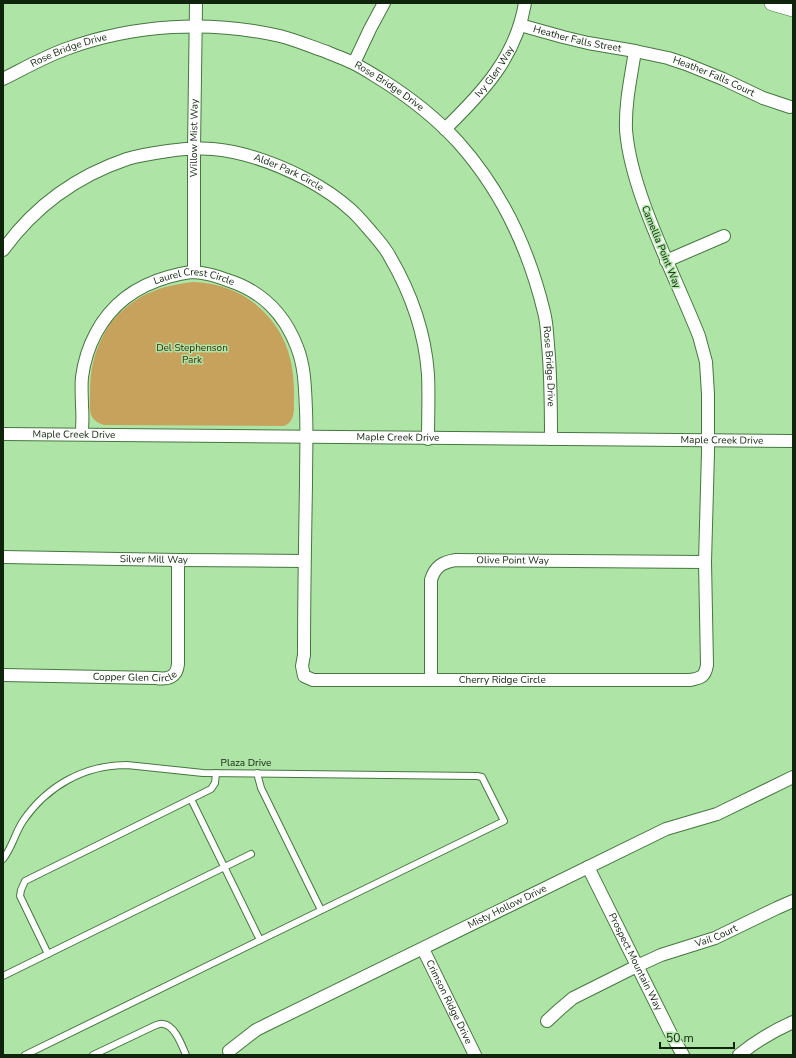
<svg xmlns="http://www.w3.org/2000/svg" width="796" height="1058" font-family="'Nunito Sans',sans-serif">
	<rect width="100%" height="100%" fill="#afe4a7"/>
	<path fill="#c7a25c" d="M193,282C218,283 243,291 262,310C288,335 295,365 294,400C294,410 295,422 284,426L104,425C87,420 90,409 90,395C90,371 93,355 104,334C107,329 110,323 114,319C137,294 160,286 193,282Z"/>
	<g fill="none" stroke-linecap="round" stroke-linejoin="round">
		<g stroke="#45773f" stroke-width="8">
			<g id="service">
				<polyline points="257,773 261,788 321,910"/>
				<polyline points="191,799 260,940"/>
				<path d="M3,859C12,848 15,833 23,821C47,786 84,765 127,765L203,773L477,776L482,777L504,821L25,1055"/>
				<polyline points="48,954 20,896 21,890 25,881 211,789 215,783 216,773"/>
				<polyline points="3,976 251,854"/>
				<path d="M93,1055L154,1026C157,1025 160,1023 163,1024C175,1025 182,1046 186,1055"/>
			</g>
		</g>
		<g stroke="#45773f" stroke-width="14">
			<g id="minor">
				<path id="s1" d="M520,25L563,37L588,43L635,51L668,58L686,64L723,79L763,98L790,107"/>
				<polyline points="354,63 370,29 384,3"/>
				<path id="s2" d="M3,79C23,69 44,57 66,49C134,24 210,20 280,36C296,40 312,47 327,52C336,56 345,59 353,63C363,68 372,74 382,80C409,97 436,118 458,142C501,190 529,250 544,312C547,323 547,334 548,345C551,376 551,408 551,439"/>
				<path id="s3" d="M445,129C483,92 516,57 525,3"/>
				<path id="s4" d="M3,250C34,207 77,176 127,159C140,155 154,153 168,151C183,149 199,148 213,149C246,152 277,164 306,179C321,187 338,198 351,210C359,217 366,226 373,234C379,241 386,249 390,257C411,293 425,333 428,374C429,395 428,417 428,439"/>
				<polyline points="666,261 724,236"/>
				<path id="s5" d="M194,272V149L196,3"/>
				<path id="s6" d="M3,434L793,441"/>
				<path id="s7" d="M82,434C82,425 83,416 82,407C82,397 81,387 82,377C84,362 89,346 96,333C112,303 136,286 168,277C176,275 186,272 194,272C205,273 217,276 227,280C262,291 284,313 297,347C305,367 305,389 306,410C307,434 306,459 306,484C305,541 304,598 304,655L302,666L304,676L313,680H690C701,678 705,677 707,665L705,562L708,452V394L706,362L699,336C681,291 660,249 644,204C635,179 628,155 626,130C625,103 631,77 635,51"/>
				<path id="s8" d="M3,557L178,560L304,561"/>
				<path id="s9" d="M3,675L156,678C168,680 177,677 178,664V560"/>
				<path id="s10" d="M431,680V580C435,566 443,562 456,560L705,562"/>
				<path id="s11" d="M588,867L672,1036L683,1055"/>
				<path id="s12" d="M423,949L475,1055"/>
				<path id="s13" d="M547,1021L560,1009L573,998L637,966L661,955L715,938L777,908L793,901"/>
				<path id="s14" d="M229,1051L256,1030L266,1025L666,829L717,814L793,777"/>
				<path d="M739,1055C756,1041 773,1031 793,1022"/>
			</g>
		</g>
		<g stroke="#45773f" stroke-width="16">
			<polyline id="tertiary" points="772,3 793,9"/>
		</g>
		<use href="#service" stroke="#fff" stroke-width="6"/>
		<use href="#minor" stroke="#fff" stroke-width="12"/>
		<use href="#tertiary" stroke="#fff" stroke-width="15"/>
	</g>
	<g text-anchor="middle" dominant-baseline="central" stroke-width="3" stroke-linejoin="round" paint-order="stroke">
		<g font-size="10" fill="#10240d" stroke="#afe4a7">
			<text stroke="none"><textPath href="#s1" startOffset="59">Heather Falls Street</textPath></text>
			<text stroke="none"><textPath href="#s2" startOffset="72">Rose Bridge Drive</textPath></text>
			<text stroke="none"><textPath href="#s3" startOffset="76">Ivy Glen Way</textPath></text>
			<text stroke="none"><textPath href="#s1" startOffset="201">Heather Falls Court</textPath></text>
			<text stroke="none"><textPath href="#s2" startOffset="408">Rose Bridge Drive</textPath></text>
			<text stroke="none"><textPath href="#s5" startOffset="134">Willow Mist Way</textPath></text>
			<text stroke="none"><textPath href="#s4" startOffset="323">Alder Park Circle</textPath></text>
			<text transform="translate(661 247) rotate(68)">Camellia Point Way</text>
			<text stroke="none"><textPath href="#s7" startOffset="224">Laurel Crest Circle</textPath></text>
			<text stroke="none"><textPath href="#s2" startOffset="744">Rose Bridge Drive</textPath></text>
			<text stroke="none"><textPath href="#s6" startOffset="71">Maple Creek Drive</textPath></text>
			<text stroke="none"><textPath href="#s6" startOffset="395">Maple Creek Drive</textPath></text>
			<text stroke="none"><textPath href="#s6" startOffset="719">Maple Creek Drive</textPath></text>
			<text stroke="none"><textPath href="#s8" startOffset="151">Silver Mill Way</textPath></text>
			<text stroke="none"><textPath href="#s10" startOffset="191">Olive Point Way</textPath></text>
			<text stroke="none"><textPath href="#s9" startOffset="132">Copper Glen Circle</textPath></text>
			<text stroke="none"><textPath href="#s7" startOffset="888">Cherry Ridge Circle</textPath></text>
			<text x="246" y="763">Plaza Drive</text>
			<text stroke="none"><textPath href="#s14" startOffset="314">Misty Hollow Drive</textPath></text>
			<text stroke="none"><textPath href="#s13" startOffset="191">Vail Court</textPath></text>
			<text stroke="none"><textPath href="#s11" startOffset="106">Prospect Mountain Way</textPath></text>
			<text stroke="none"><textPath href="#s12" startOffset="59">Crimson Ridge Drive</textPath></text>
		</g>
		<g font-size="10" fill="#3b2a08" stroke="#afe4a7">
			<text x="192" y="348">Del Stephenson<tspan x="192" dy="12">Park</tspan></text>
		</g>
	</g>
	<rect width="796" height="1058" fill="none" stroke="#10240d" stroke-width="8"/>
	<path d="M660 1042v6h74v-6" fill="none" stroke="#10240d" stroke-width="2"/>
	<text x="666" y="1042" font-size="12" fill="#10240d" stroke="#afe4a7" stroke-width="3" paint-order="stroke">50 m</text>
</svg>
